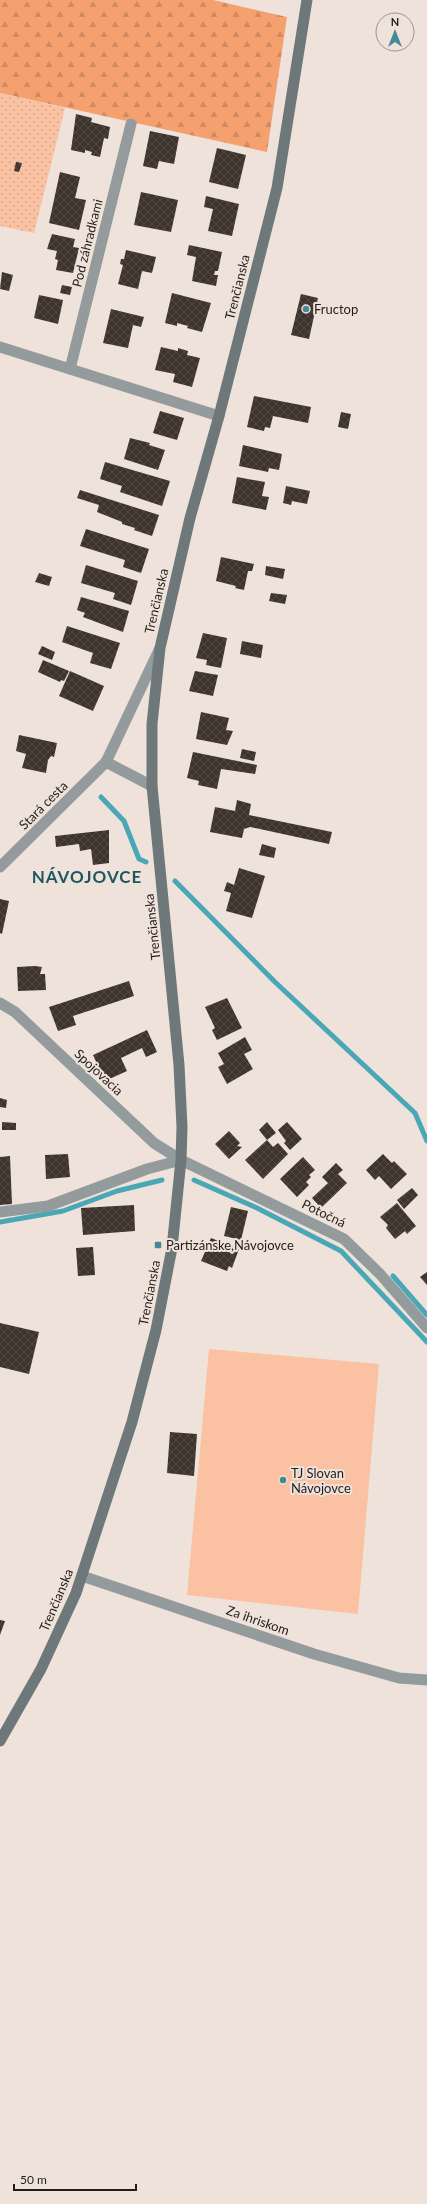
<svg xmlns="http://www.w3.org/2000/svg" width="427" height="2204" font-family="Lato,sans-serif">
	<defs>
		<pattern id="forest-firs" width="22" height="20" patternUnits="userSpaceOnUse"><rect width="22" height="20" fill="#f4a06f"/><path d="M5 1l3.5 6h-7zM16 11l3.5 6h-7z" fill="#d18960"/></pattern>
		<pattern id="garden-dots" width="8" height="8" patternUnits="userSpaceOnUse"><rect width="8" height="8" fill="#fac1a2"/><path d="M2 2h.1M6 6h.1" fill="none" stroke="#d6a58b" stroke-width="1.8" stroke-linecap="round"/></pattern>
		<pattern id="building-cross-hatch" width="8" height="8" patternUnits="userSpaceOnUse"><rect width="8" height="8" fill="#3e342e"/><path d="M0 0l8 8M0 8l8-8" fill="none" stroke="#514843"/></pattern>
	</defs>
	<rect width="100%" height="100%" fill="#efe2da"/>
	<polygon fill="url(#forest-firs)" points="0,0 213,0 287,17 267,152 0,93"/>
	<polygon fill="#fac1a2" points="209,1349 379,1364 358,1614 187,1595"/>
	<polygon fill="url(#garden-dots)" points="0,93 65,108 34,233 0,226"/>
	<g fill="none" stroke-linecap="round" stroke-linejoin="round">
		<g stroke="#4aa7b5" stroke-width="5">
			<polyline points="101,797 124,821 139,859 146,862"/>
			<polyline points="175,881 275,982 415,1113 427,1141"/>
			<polyline points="194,1180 257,1208 341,1251 427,1342"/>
			<polyline points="0,1222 63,1211 117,1191 162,1180"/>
			<polyline points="393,1276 427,1315"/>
		</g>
	</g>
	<g fill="url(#building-cross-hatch)">
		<polygon points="76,114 92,118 91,122 110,127 108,139 104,138 100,157 91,155 92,152 85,150 85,153 71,150"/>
		<polygon points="150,131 179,137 174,164 159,161 157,169 143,166"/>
		<polygon points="217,148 246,155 238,189 209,182"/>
		<polygon points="16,162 22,163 19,172 14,171"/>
		<polygon points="60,172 80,177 75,198 86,200 79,230 49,223"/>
		<polygon points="141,192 178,200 171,232 134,225"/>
		<polygon points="206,196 239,204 232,236 208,231 213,209 204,207"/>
		<polygon points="52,234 75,239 73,247 79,248 73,273 56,270 58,260 55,259 57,251 47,249"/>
		<polygon points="189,245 222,252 218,271 215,271 214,275 218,275 216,286 192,281 196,257 187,255"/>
		<polygon points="126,250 156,257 152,273 142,271 138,289 118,284 123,265 120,264 121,259 124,259"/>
		<polygon points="2,272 13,275 9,291 0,289"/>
		<polygon points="62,285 72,287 70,295 60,293"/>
		<polygon points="172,293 211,303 202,332 187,328 188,326 177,323 177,326 165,323"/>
		<polygon points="301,294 318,298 309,339 291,335"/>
		<polygon points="39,295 63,300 58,324 34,318"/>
		<polygon points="111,309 144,317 141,327 133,325 128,348 103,343"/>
		<polygon points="161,347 178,351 178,348 188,351 187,355 200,358 192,387 173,382 175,374 155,370"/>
		<polygon points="254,396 311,407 308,423 273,416 270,428 265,427 264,431 247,427"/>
		<polygon points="160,411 184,418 177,440 153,433"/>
		<polygon points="341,412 351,414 348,429 338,427"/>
		<polygon points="130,438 150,443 149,445 165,450 158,470 124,459"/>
		<polygon points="243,445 282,454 279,470 269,468 268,472 239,466"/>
		<polygon points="105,462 170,481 162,506 120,492 122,486 100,479"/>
		<polygon points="237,477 265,482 262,496 269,497 266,510 232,503"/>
		<polygon points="286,486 310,491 307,504 292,501 291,505 283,503"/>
		<polygon points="80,490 159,515 152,536 134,530 135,528 122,524 122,522 97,512 99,505 77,498"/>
		<polygon points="86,529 149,549 141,573 123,567 125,560 80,546"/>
		<polygon points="221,557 254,564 252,571 248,571 244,590 235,588 236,586 216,581"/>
		<polygon points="86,565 138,581 131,605 113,599 115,593 81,583"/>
		<polygon points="266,566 285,569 283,579 265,575"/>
		<polygon points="39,573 52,577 49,586 35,582"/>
		<polygon points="271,593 287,595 285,604 269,601"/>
		<polygon points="81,597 129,611 123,632 83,617 85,613 77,610"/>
		<polygon points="67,626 120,643 111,669 90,663 93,653 62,642"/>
		<polygon points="203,633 227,638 221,668 206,665 207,660 196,658"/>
		<polygon points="242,641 263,645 261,658 240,654"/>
		<polygon points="42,646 55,652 52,660 38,654"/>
		<polygon points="43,660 69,671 64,681 61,680 60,682 38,672"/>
		<polygon points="70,671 104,686 93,711 59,696"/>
		<polygon points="195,671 218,675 213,696 189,691"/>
		<polygon points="201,712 229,718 226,730 233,731 227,745 196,739"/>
		<polygon points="19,735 57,743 54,757 51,756 48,760 46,773 22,768 26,754 16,751"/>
		<polygon points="242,749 256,752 254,761 240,758"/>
		<polygon points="193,752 257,765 255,774 221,769 217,789 198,785 199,781 187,778"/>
		<polygon points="237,800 251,804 249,815 332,832 329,844 250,827 244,829 242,838 210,832 215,807 235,811"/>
		<polygon points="109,830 109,863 93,865 91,849 80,851 79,844 56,847 55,836"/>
		<polygon points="262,844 276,848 274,858 259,855"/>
		<polygon points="239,868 265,876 252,918 226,911 231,893 224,891 227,882 234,885"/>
		<polygon points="0,899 9,901 2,934 0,933"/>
		<polygon points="35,966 42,967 40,974 45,974 46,990 18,991 17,967"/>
		<polygon points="129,981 134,996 73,1016 76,1025 58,1031 49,1007"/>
		<polygon points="227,998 242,1028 217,1040 212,1030 215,1028 205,1007"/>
		<polygon points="147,1030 157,1052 146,1057 142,1048 121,1058 127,1071 105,1081 93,1055"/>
		<polygon points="245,1037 252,1050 244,1054 253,1069 227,1084 218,1067 224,1064 218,1053"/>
		<polygon points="0,1098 7,1100 6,1108 0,1107"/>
		<polygon points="2,1122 16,1123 16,1130 2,1130"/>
		<polygon points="267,1122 276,1133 267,1140 259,1130"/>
		<polygon points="287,1122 302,1139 290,1150 284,1143 286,1141 278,1130"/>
		<polygon points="229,1131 240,1143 237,1146 242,1147 229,1159 215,1144"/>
		<polygon points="267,1140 273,1147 278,1143 288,1154 263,1179 245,1160"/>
		<polygon points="68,1154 70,1177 46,1179 45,1155"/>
		<polygon points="383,1154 392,1163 394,1161 407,1174 391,1189 379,1176 375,1180 366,1170"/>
		<polygon points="10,1156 12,1204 0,1205 0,1157"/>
		<polygon points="303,1157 315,1170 309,1175 311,1177 306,1182 309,1185 297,1197 280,1179"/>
		<polygon points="336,1163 343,1170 338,1174 347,1183 321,1208 312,1198 328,1183 322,1177"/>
		<polygon points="412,1188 418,1195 404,1209 397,1200"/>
		<polygon points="397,1203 416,1226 407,1234 405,1231 395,1239 386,1228 388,1225 380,1217"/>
		<polygon points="134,1205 135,1231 83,1235 81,1208"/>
		<polygon points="231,1207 248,1211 241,1240 224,1236"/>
		<polygon points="211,1238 239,1249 232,1268 229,1266 227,1271 201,1261"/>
		<polygon points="93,1247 95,1275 78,1276 76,1248"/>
		<polygon points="427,1272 427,1285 420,1277"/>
		<polygon points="0,1323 39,1332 29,1374 0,1367"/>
		<polygon points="170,1432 197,1434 194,1476 167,1473"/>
		<polygon points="0,1620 5,1621 0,1635"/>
	</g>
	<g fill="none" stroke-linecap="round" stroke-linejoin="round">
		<g stroke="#949b9c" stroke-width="11">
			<polyline points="0,347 219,416"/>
			<polyline points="70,369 131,124"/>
			<polyline points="152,786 106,762 159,650"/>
			<polyline points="0,867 106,762"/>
			<polyline points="0,1003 15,1012 154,1143 181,1160 344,1239 380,1274 427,1328"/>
			<polyline points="0,1212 48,1206 147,1169 181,1160"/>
			<polyline points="82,1576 314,1654 399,1678 427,1680"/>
		</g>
		<polyline stroke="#6e787a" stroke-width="11" points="0,1741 41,1669 76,1593 132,1422 156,1330 172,1248 181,1160 182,1127 179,1065 152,786 152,724 160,648 190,518 219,416 277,188 307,0"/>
	</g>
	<g fill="#448995" stroke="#efe2da" stroke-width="1.5">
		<circle cx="306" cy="309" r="4"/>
		<rect x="154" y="1241" width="8" height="8" rx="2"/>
		<circle cx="283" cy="1480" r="4"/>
	</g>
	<g text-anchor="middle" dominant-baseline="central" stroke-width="4" stroke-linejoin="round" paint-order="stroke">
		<g font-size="13" fill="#211d1a" stroke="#efe2da">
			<text transform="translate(87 243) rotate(-76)">Pod záhradkami</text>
			<text transform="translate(237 287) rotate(-76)">Trenčianska</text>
			<text transform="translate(156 601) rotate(-77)">Trenčianska</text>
			<text transform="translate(43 805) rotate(-45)">Stará cesta</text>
			<text transform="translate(152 927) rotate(-96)">Trenčianska</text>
			<text transform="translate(99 1072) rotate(43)">Spojovacia</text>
			<text transform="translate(324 1213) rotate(26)">Potočná</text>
			<text transform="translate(149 1293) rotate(-79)">Trenčianska</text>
			<text transform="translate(56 1600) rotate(-67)">Trenčianska</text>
			<text transform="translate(258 1620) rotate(19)">Za ihriskom</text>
		</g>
		<g font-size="13" fill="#211d1a" stroke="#efe2da" text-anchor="start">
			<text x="314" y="309">Fructop</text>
			<text x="166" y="1245">Partizánske,Návojovce</text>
			<text x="291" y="1473">TJ Slovan<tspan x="291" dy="15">Návojovce</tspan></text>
		</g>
		<g font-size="17" font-weight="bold" letter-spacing="1" fill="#1e5760" stroke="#efe2da">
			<text x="87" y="876">NÁVOJOVCE</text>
		</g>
	</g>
	<g transform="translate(395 32)"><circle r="19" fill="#efe2da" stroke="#9d938d"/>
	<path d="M0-3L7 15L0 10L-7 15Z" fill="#448995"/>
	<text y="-6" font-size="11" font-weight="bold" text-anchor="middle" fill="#211d1a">N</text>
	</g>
	<path d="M14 2184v6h122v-6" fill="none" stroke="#211d1a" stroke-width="2"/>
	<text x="20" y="2184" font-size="12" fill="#211d1a" stroke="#efe2da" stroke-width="3" paint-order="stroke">50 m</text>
</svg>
